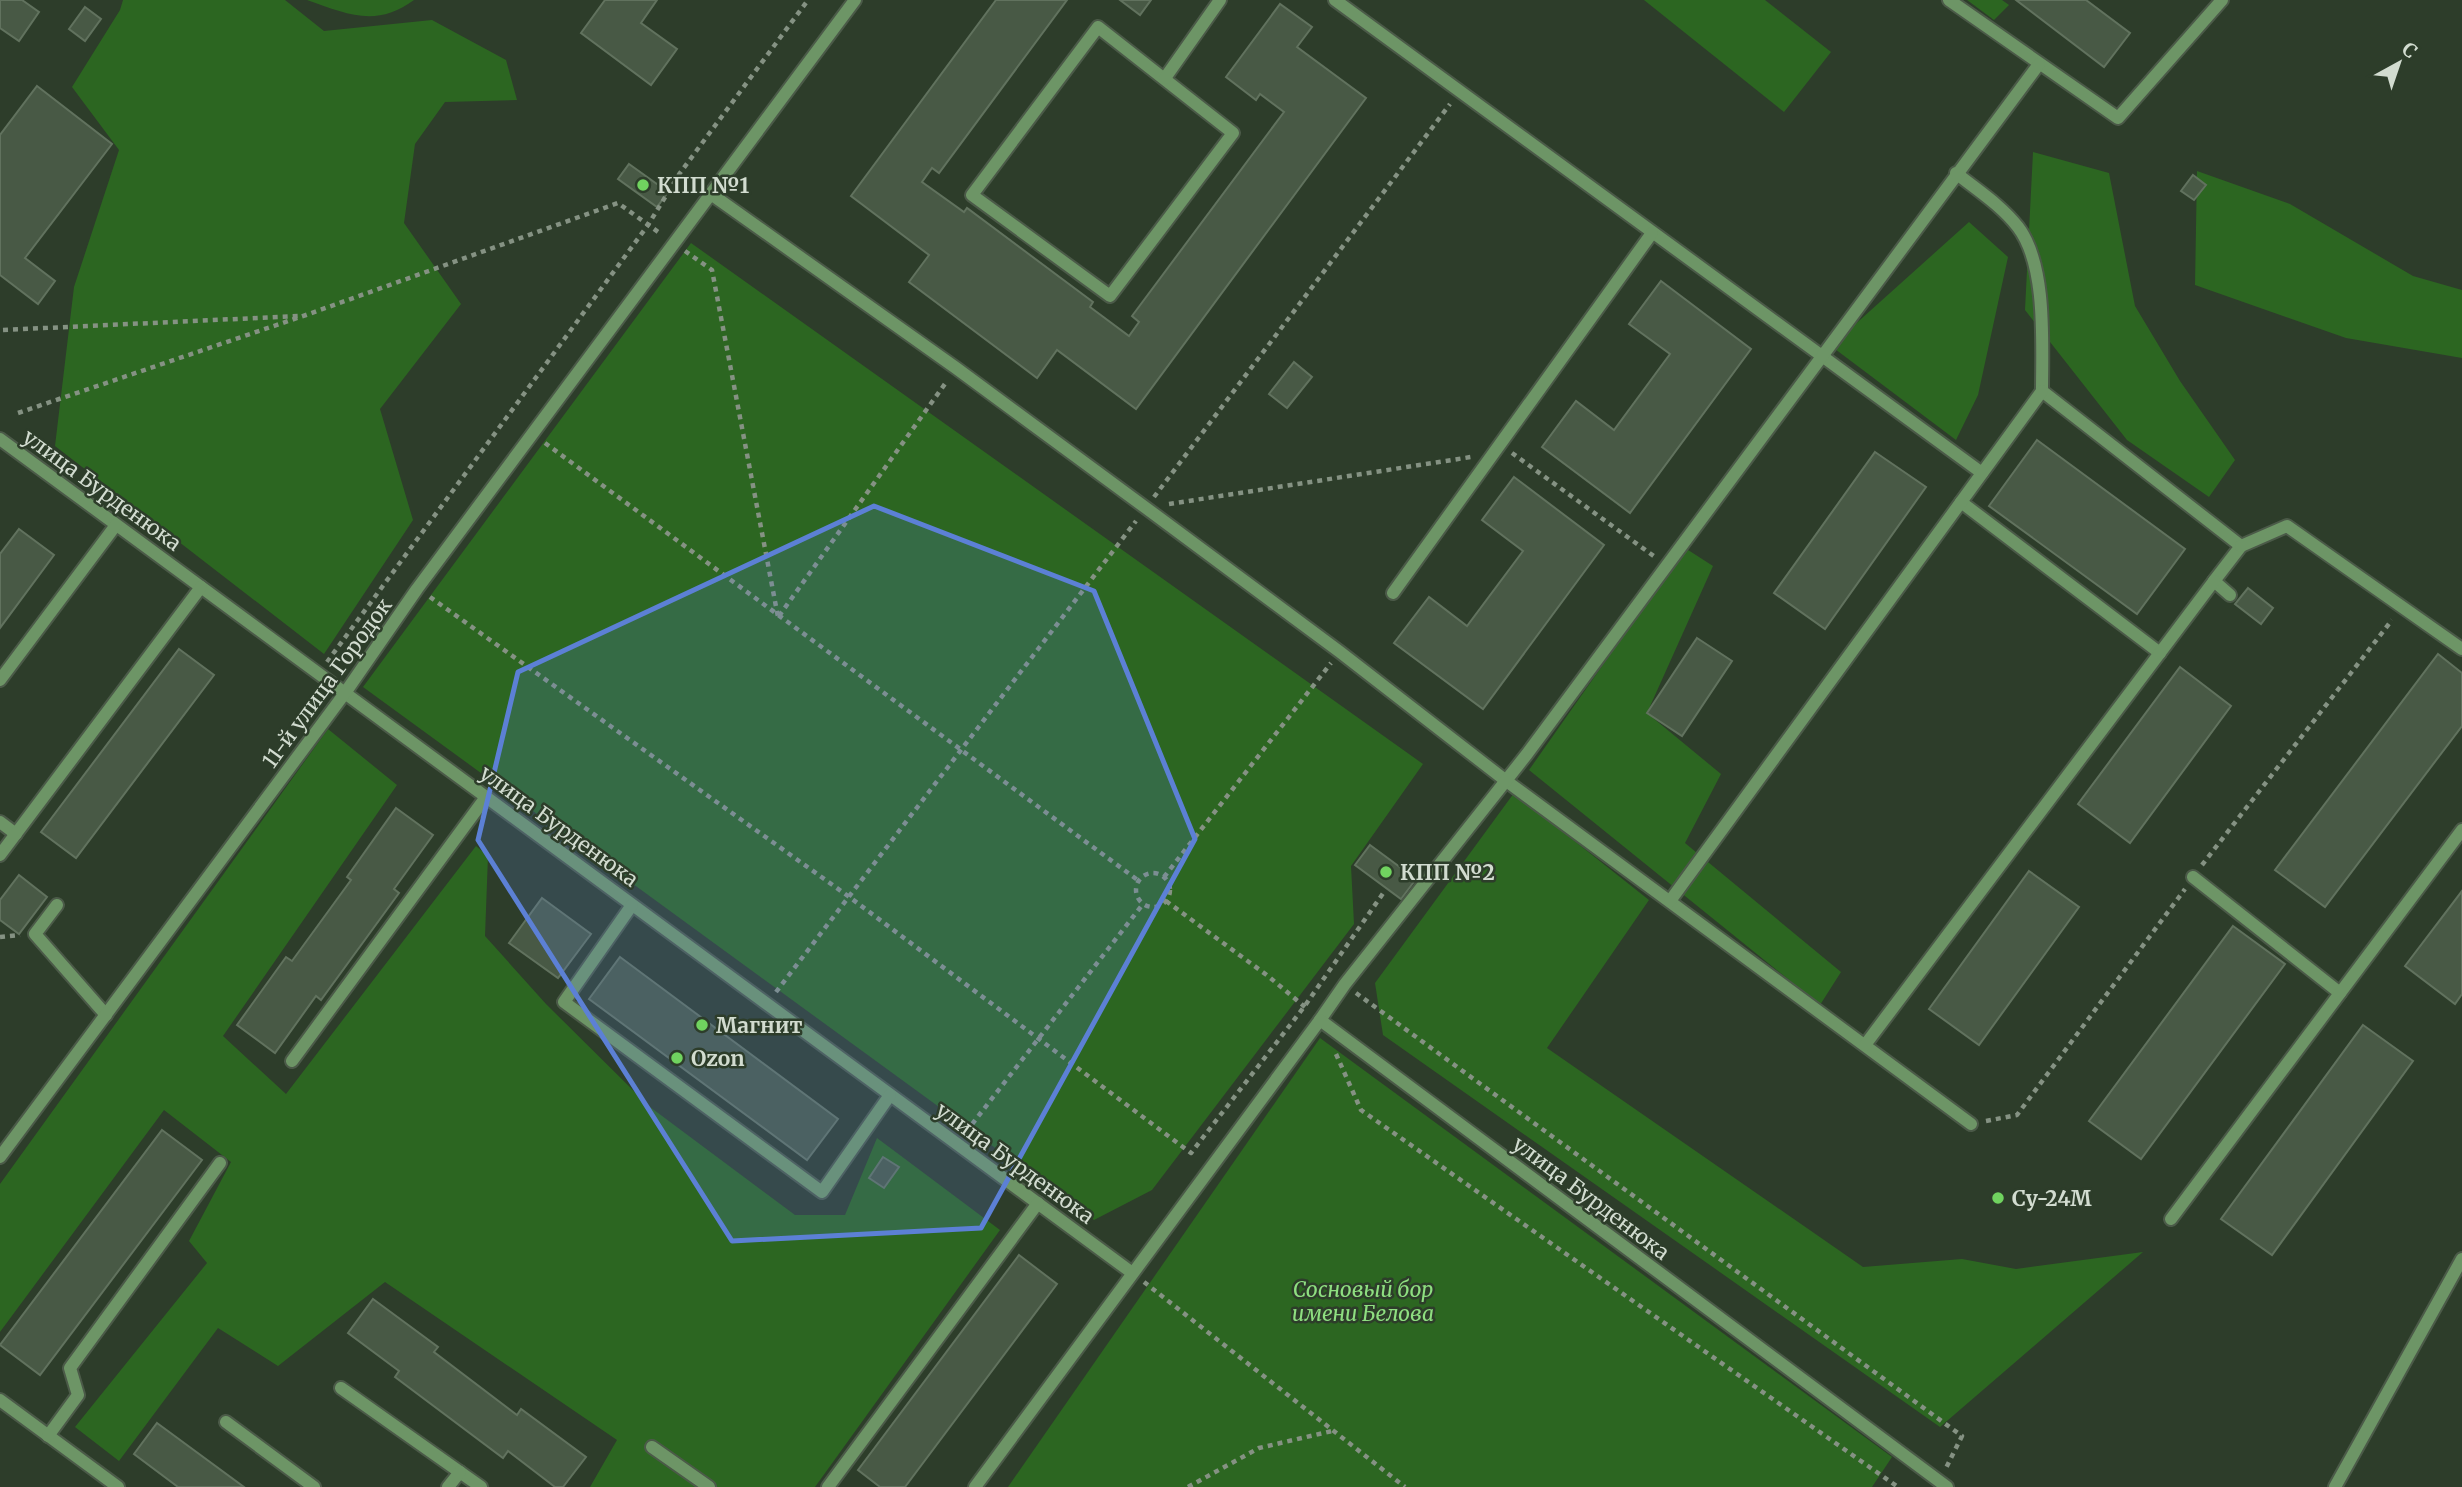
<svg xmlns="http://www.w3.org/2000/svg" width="2462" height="1487" font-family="Merriweather,serif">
	<rect width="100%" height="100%" fill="#2d3d2a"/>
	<g fill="#2c6621">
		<polygon points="123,0 285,0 324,31 432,20 506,60 517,100 445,102 415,144 404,223 461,304 380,409 413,520 324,654 55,446 74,287 119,150 72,87 120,10"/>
		<path d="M307,0H414C376,28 347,14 307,0Z"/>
		<polygon points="1644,0 1765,0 1831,52 1784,112"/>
		<polygon points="1967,0 2002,0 2009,5 1994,20"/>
		<polygon points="2033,152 2109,173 2135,306 2180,381 2235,460 2209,497 2127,440 2025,310"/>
		<polygon points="2197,171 2290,204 2413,276 2462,290 2462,358 2346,338 2195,285"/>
		<polygon points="1969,222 2008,257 1978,395 1956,440 1831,346"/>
		<polygon points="691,243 1423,764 1351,866 1354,924 1152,1190 1094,1220 363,687"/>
		<polygon points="1685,548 1713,566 1647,713 1721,774 1685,843 1841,972 1820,1005 1529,770"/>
		<polygon points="328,729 397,785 223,1036 286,1094 476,846 488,856 485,936 546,1004 650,1107 795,1215 845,1215 877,1138 1000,1230 815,1487 590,1487 617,1440 385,1282 278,1366 218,1328 119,1461 75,1427 207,1263 189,1241 231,1162 164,1110 0,1332 0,1184"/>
		<polygon points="1514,793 1649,900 1547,1048 1863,1267 1962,1259 2016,1269 2143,1252 1940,1427 1383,1035 1375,983"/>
		<polygon points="1320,1038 1892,1457 1872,1487 1008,1487"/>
	</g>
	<g fill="#485945" stroke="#61725e" stroke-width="2">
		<polygon points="0,0 22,0 39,12 19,41 0,28"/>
		<polygon points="605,0 657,0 641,23 677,49 651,85 581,33"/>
		<polygon points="996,0 1067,0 939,173 932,168 922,182 964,212 967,208 1093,302 1090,307 1129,336 1139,322 1132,316 1284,112 1260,94 1256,100 1226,77 1280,4 1312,27 1297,47 1366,98 1136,409 1057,350 1037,378 909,282 929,255 851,196"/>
		<polygon points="1120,0 1151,0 1140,15"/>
		<polygon points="2016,0 2086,0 2130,33 2104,67"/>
		<polygon points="85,7 101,19 85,41 69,29"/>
		<polygon points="37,86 112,144 25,258 55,281 38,304 0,275 0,135"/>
		<polygon points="629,164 668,192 657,207 618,179"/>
		<polygon points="2193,175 2206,185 2194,200 2181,191"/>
		<polygon points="1661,281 1751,349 1630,513 1542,447 1576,401 1614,430 1670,354 1629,324"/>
		<polygon points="1294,362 1312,377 1287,408 1269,394"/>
		<polygon points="2037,440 2185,549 2137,614 1989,506"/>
		<polygon points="1875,452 1926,487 1825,629 1774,593"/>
		<polygon points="1514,477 1604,545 1483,709 1394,643 1429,597 1467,626 1523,551 1482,520"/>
		<polygon points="19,529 54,555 0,628 0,554"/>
		<polygon points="2248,588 2273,608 2261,624 2235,604"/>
		<polygon points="1697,638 1732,661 1682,736 1647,713"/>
		<polygon points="179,649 214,675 76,858 41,832"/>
		<polygon points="2438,654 2462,673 2462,726 2325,907 2275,870"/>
		<polygon points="2180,667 2231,706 2130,843 2078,804"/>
		<polygon points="396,808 433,835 394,889 399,893 321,1000 316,996 275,1053 237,1025 286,957 292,961 351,880 347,877"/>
		<polygon points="1370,845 1416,879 1401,899 1355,865"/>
		<polygon points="2029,871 2079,907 1979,1045 1929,1009"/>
		<polygon points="19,875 47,897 19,934 0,920 0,900"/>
		<polygon points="2462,891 2462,994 2455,1004 2405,966"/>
		<polygon points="542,898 591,934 558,978 509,943"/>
		<polygon points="2233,926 2285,964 2141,1159 2089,1121"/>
		<polygon points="620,957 838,1119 807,1160 589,999"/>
		<polygon points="2363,1025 2413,1061 2272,1255 2221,1219"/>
		<polygon points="162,1130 202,1160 40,1375 0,1345"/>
		<polygon points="883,1157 899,1167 884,1188 869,1178"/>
		<polygon points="1019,1255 1057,1284 905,1487 880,1487 858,1470"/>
		<polygon points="373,1299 438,1347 434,1352 517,1415 521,1409 586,1457 563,1487 555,1487 508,1451 503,1458 395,1377 399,1371 348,1333"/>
		<polygon points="157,1423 244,1487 178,1487 134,1454"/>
	</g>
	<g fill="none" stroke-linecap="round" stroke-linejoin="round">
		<g stroke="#4b5a48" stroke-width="16">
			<g id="minor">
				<polyline points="1335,0 1982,473"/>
				<polyline points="1949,0 2118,118 2222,0"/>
				<polygon points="1098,27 1233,133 1110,296 972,195"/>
				<polyline points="1165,78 1220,0"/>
				<path d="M1956,173C1977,190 2001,205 2018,227C2047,265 2042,344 2042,391L2241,546L2214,581L2230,595"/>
				<polyline points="711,194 956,368 1146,508 1340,652 1505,780 1971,1124"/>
				<polyline points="0,439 1131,1272"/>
				<polyline points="1961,502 2160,653"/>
				<polyline points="2241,546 2287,526 2462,649"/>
				<polyline points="1393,593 1652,233"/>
				<polyline points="0,680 116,525"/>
				<polyline points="0,822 16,834"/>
				<polyline points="0,855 201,587"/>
				<polyline points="2193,877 2340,993"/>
				<polyline points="1670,901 2042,391"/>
				<polyline points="57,905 35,934 106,1015"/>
				<polyline points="632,905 564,1002 822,1192 890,1095"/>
				<polyline points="1320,1020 1345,984 1527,754 2039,64"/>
				<polyline points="1865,1045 2214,581"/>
				<polyline points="292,1061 486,797"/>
				<polyline points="0,1157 345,693 417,589 855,0"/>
				<polyline points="2171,1219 2462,830"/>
				<polyline points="341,1388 481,1487"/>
				<polyline points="0,1400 118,1487"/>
				<polyline points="226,1422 314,1487"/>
				<polyline points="48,1436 78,1395 70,1368 220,1163"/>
				<polyline points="652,1447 709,1487"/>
				<polyline points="448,1487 460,1472"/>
				<polyline points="828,1487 1038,1203"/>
				<polyline points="975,1487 1320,1020 1947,1487"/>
				<polyline points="2335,1487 2462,1259"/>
			</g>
		</g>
		<g stroke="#859283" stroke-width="4.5" stroke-dasharray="5 5" stroke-linecap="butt">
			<polyline points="685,251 712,270 778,617"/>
			<polyline points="3,330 299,316"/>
			<polyline points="18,413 306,315 618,203 661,234"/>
			<polyline points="545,443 1139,881"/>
			<polyline points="1512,453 1655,557"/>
			<polyline points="1154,497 1450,104"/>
			<polyline points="1169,504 1471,457"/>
			<polyline points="430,597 848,896 1191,1153 1304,1007 1384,892"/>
			<polyline points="779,616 947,381"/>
			<polyline points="327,662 648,225 680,173 808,0"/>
			<polyline points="2202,865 2392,620"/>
			<circle cx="1153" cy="890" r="17"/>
			<polyline points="1164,877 1331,663"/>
			<polyline points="1166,901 1268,976 1305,1007"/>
			<polyline points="0,937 20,935"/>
			<polyline points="776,992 1136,521"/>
			<polyline points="1356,993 1962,1436 1946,1468"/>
			<polyline points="1336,1054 1361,1110 1898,1487"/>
			<polyline points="1986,1121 2017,1115 2185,889"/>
			<polyline points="966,1132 1143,904"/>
			<polyline points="1144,1282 1405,1487"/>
			<polyline points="1188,1487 1259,1448 1332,1431"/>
		</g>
		<use href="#minor" stroke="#6d9566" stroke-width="12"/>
	</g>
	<path fill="#5c80d5" fill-opacity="0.2" stroke="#5c80d5" stroke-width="5" stroke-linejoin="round" d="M874,506L1094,591L1195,839L981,1228L732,1241L478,840L518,672Z"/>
	<g fill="#70d35f" stroke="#2d3d2a" stroke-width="2.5">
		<circle cx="643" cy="185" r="7"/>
		<circle cx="1386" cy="872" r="7"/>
		<circle cx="702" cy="1025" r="7"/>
		<circle cx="677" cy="1058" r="7"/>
		<circle cx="1998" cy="1198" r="7"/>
	</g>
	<g text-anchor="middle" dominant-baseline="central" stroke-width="5" stroke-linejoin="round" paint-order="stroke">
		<g font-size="21" font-weight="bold" fill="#d2dcd0" stroke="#2d3d2a" text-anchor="start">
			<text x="657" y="185">КПП №1</text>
			<text x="1400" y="872">КПП №2</text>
			<text x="716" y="1025">Магнит</text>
			<text x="691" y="1058">Ozon</text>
			<text x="2012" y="1198">Су-24М</text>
		</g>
		<g font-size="21" fill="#d2dcd0" stroke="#2d3d2a">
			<text transform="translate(102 490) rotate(36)">улица Бурденюка</text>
			<text transform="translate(327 683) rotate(-54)">11-й улица Городок</text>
			<text transform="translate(559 826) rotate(36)">улица Бурденюка</text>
			<text transform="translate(1015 1163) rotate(36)">улица Бурденюка</text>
			<text transform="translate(1591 1198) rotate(37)">улица Бурденюка</text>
		</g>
		<g font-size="21" font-style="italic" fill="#8edf80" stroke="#2d3d2a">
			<text x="1363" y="1289">Сосновый бор<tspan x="1363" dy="24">имени Белова</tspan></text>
		</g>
	</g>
	<g transform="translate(2399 63) rotate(40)" stroke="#2d3d2a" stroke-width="5" paint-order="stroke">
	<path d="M0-5L12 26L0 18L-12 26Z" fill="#d2dcd0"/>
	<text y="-10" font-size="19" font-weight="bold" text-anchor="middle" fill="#d2dcd0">С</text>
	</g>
</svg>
